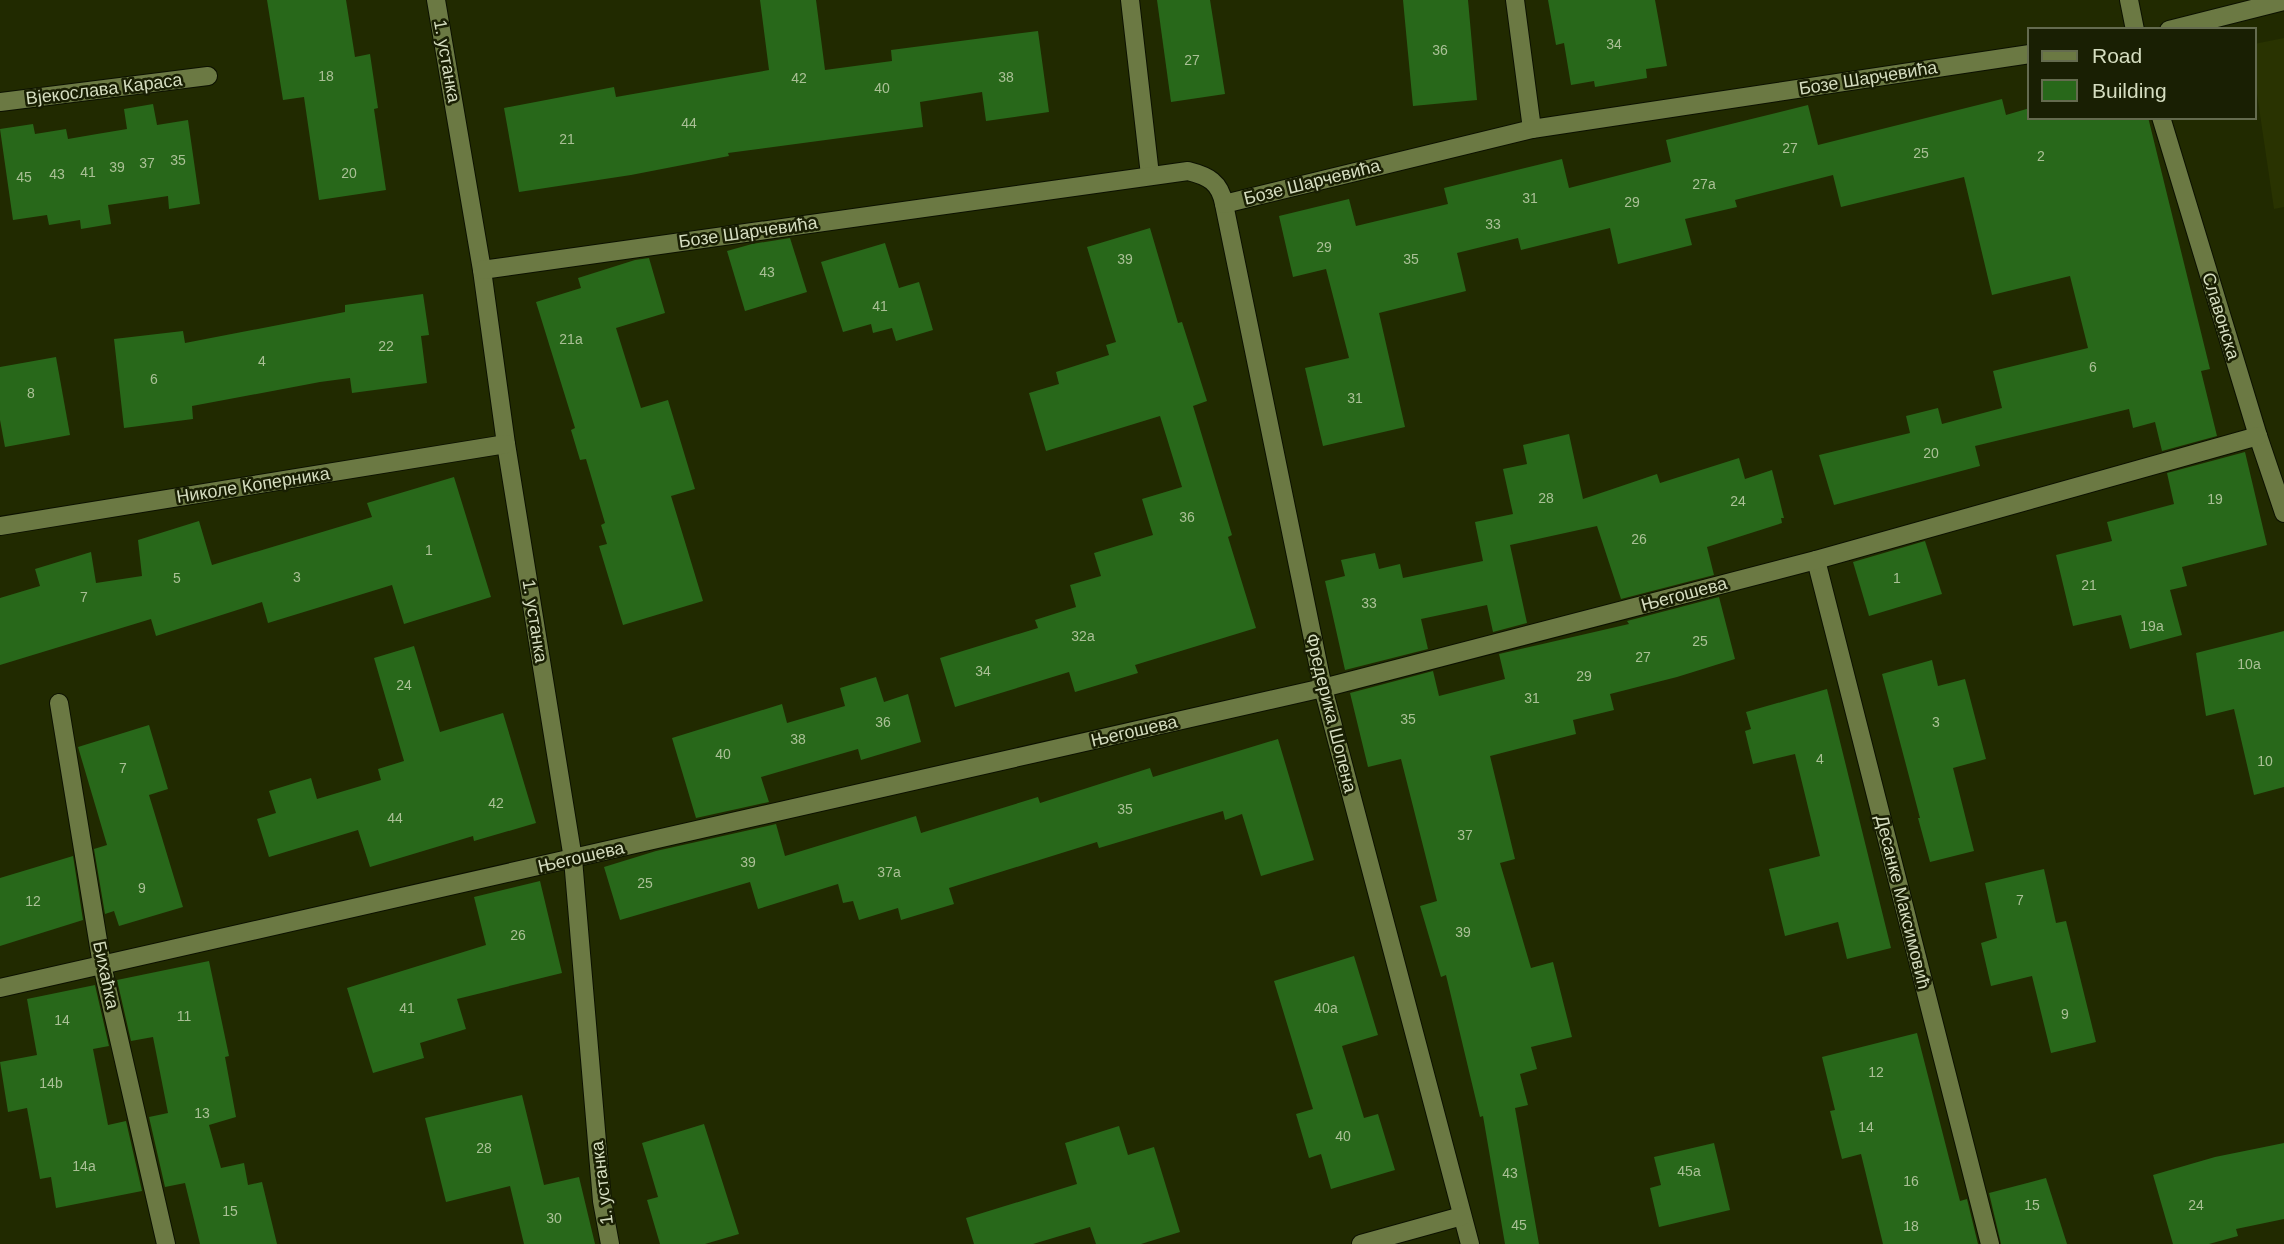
<svg xmlns="http://www.w3.org/2000/svg" width="2284" height="1244" font-family="Helvetica,sans-serif">
	<rect width="100%" height="100%" fill="#212a00"/>
	<polygon fill="#293301" points="2284,38 2284,207 2274,209 2254,74 2254,44"/>
	<g fill="#28681a">
		<polygon points="267,0 346,0 355,57 370,54 378,108 374,109 386,190 319,200 304,97 283,100"/>
		<polygon points="760,0 816,0 825,70 892,61 891,50 1038,31 1049,112 986,121 982,92 920,102 923,127 728,153 729,156 631,175 519,192 504,108 614,87 616,97 769,70"/>
		<polygon points="1157,0 1210,0 1225,94 1171,102"/>
		<polygon points="1403,0 1468,0 1477,100 1413,106"/>
		<polygon points="1548,0 1655,0 1667,66 1646,69 1647,78 1595,87 1594,81 1571,85 1564,43 1556,45"/>
		<polygon points="2002,99 2006,115 2030,108 2030,117 2148,117 2210,369 2201,371 2217,436 2162,451 2155,422 2133,428 2129,409 1975,446 1980,466 1834,505 1819,455 1910,433 1906,416 1938,408 1942,424 2002,408 1993,371 2088,348 2070,276 1992,295 1964,177 1841,207 1833,175 1735,200 1737,207 1685,219 1692,245 1618,264 1610,228 1521,250 1518,238 1457,253 1466,291 1379,313 1405,427 1323,446 1305,368 1349,358 1326,269 1293,277 1279,216 1349,199 1356,226 1448,204 1444,188 1562,159 1569,188 1671,162 1666,140 1808,105 1818,145"/>
		<polygon points="153,104 157,125 188,120 200,204 169,209 168,196 108,205 111,224 81,229 80,220 49,225 47,215 13,220 0,129 33,124 35,134 66,129 68,139 97,134 127,129 124,109"/>
		<polygon points="1150,228 1178,323 1182,322 1207,401 1193,406 1232,535 1228,537 1256,628 1135,665 1138,673 1075,692 1069,672 955,707 940,658 1038,628 1035,620 1076,607 1070,585 1101,576 1094,553 1153,535 1142,499 1182,487 1160,416 1046,451 1029,393 1059,384 1056,372 1109,355 1106,345 1116,342 1087,247"/>
		<polygon points="790,238 807,292 745,311 727,251 752,244"/>
		<polygon points="885,243 899,288 919,282 933,330 896,341 892,328 873,333 871,324 843,332 821,262"/>
		<polygon points="649,258 665,313 616,328 641,408 668,400 695,489 671,496 703,601 623,625 599,546 607,544 601,525 605,523 586,459 580,460 571,430 575,428 536,302 581,288 578,278 635,260"/>
		<polygon points="423,294 429,335 421,336 427,383 352,393 350,378 320,382 192,406 193,419 124,428 114,339 183,331 185,343 345,312 345,305"/>
		<polygon points="56,357 70,435 5,447 0,420 0,367"/>
		<polygon points="1569,434 1583,499 1657,474 1660,483 1739,458 1745,479 1772,470 1784,518 1781,518 1782,523 1707,547 1714,575 1621,599 1597,526 1510,545 1527,623 1493,632 1487,605 1421,619 1428,649 1345,670 1325,581 1345,576 1341,560 1375,553 1379,569 1400,564 1403,578 1483,561 1475,522 1513,514 1503,469 1527,464 1523,445"/>
		<polygon points="2245,452 2267,545 2182,567 2187,586 2170,590 2182,635 2130,649 2121,615 2073,626 2056,555 2112,541 2107,522 2174,504 2167,473"/>
		<polygon points="454,477 491,597 404,624 392,585 268,623 262,602 156,636 151,619 0,665 0,598 40,586 35,569 91,552 96,583 142,576 138,540 199,521 212,565 372,517 367,503"/>
		<polygon points="1925,541 1942,594 1869,616 1853,562"/>
		<polygon points="1719,597 1735,659 1677,677 1610,694 1614,710 1573,720 1576,734 1490,756 1515,859 1500,863 1531,968 1553,962 1572,1037 1531,1047 1537,1069 1520,1074 1528,1105 1515,1108 1539,1244 1505,1244 1483,1116 1480,1117 1446,975 1441,977 1420,906 1437,901 1401,759 1368,767 1350,693 1433,671 1439,696 1505,679 1499,654 1629,624 1627,621"/>
		<polygon points="2284,631 2284,787 2254,795 2234,709 2206,716 2196,653"/>
		<polygon points="414,646 440,732 503,713 536,823 474,841 473,836 370,867 358,830 269,857 257,819 276,813 269,791 311,778 317,799 381,780 378,769 404,761 374,658"/>
		<polygon points="1932,660 1938,686 1965,679 1986,759 1953,768 1974,851 1930,862 1918,818 1920,818 1882,674"/>
		<polygon points="876,677 884,702 908,694 921,742 861,760 858,749 761,777 769,802 696,818 672,738 782,704 787,723 845,706 840,688"/>
		<polygon points="1827,689 1891,948 1847,959 1838,922 1785,936 1769,869 1820,856 1795,754 1753,764 1745,731 1751,729 1746,712"/>
		<polygon points="149,725 168,789 149,795 183,907 119,926 114,911 105,914 94,849 107,845 78,747"/>
		<polygon points="1278,739 1314,860 1261,876 1242,814 1225,820 1223,811 1099,848 1097,842 949,888 954,904 901,920 898,908 859,920 853,901 843,903 838,884 758,909 750,882 620,920 604,867 656,851 776,824 785,856 916,816 921,833 1038,797 1040,803 1150,768 1153,777"/>
		<polygon points="73,856 83,920 0,946 0,878"/>
		<polygon points="2044,869 2056,923 2066,921 2096,1042 2051,1053 2032,976 1991,986 1981,943 1997,938 1985,883"/>
		<polygon points="540,881 562,973 457,999 466,1029 420,1043 424,1058 373,1073 347,988 486,945 474,897"/>
		<polygon points="1354,956 1378,1035 1342,1046 1364,1118 1378,1114 1395,1170 1331,1189 1321,1154 1309,1158 1296,1114 1313,1109 1274,981"/>
		<polygon points="209,961 229,1056 225,1057 236,1117 209,1125 221,1168 244,1163 248,1185 262,1182 277,1244 200,1244 185,1183 165,1187 149,1117 168,1113 153,1037 131,1041 117,980"/>
		<polygon points="95,985 109,1046 93,1049 108,1125 126,1121 142,1191 56,1208 51,1177 40,1179 27,1108 8,1112 0,1062 37,1055 27,999"/>
		<polygon points="1917,1033 1960,1201 1967,1199 1978,1244 1883,1244 1861,1154 1842,1159 1830,1111 1835,1110 1822,1057"/>
		<polygon points="522,1095 544,1185 579,1177 595,1244 524,1244 510,1186 446,1202 425,1118"/>
		<polygon points="704,1124 739,1234 705,1244 660,1244 647,1200 658,1197 642,1143"/>
		<polygon points="1119,1126 1128,1155 1154,1147 1180,1232 1141,1244 1096,1244 1090,1227 1033,1244 974,1244 966,1218 1077,1184 1065,1143"/>
		<polygon points="1714,1143 1730,1210 1659,1227 1650,1188 1661,1185 1654,1157"/>
		<polygon points="2284,1143 2284,1219 2236,1229 2238,1236 2209,1244 2173,1244 2153,1175 2215,1157"/>
		<polygon points="2046,1178 2067,1244 2001,1244 1989,1193"/>
	</g>
	<g fill="none" stroke-linecap="round" stroke-linejoin="round">
		<g stroke="#0c1100" stroke-width="20">
			<g id="minor">
				<polyline points="436,0 482,270 506,444 573,859 602,1201 610,1244"/>
				<polyline points="1130,0 1150,175"/>
				<polyline points="1515,0 1532,129"/>
				<polyline points="2129,0 2135,30"/>
				<polyline points="2169,30 2284,1"/>
				<polyline points="0,102 208,76"/>
				<polyline points="2161,117 2258,436 2284,513"/>
				<polyline points="1224,204 1323,688 1470,1244"/>
				<path d="M482,270L1188,171C1208,176 1220,182 1224,204L1532,129L2030,54"/>
				<polyline points="0,526 506,444"/>
				<polyline points="1816,560 1990,1244"/>
				<polyline points="59,703 102,965 166,1244"/>
				<polyline points="0,988 1323,688 1816,560 2258,436"/>
				<polyline points="1361,1244 1462,1216"/>
			</g>
		</g>
		<use href="#minor" stroke="#6b7943" stroke-width="18"/>
	</g>
	<g text-anchor="middle" dominant-baseline="central" stroke-width="5" stroke-linejoin="round" paint-order="stroke">
		<g font-size="14" fill="#aac096">
			<text x="1614" y="44">34</text>
			<text x="1440" y="50">36</text>
			<text x="1192" y="60">27</text>
			<text x="326" y="76">18</text>
			<text x="1006" y="77">38</text>
			<text x="799" y="78">42</text>
			<text x="882" y="88">40</text>
			<text x="689" y="123">44</text>
			<text x="567" y="139">21</text>
			<text x="1790" y="148">27</text>
			<text x="1921" y="153">25</text>
			<text x="2041" y="156">2</text>
			<text x="178" y="160">35</text>
			<text x="147" y="163">37</text>
			<text x="117" y="167">39</text>
			<text x="88" y="172">41</text>
			<text x="349" y="173">20</text>
			<text x="57" y="174">43</text>
			<text x="24" y="177">45</text>
			<text x="1704" y="184">27a</text>
			<text x="1530" y="198">31</text>
			<text x="1632" y="202">29</text>
			<text x="1493" y="224">33</text>
			<text x="1324" y="247">29</text>
			<text x="1125" y="259">39</text>
			<text x="1411" y="259">35</text>
			<text x="767" y="272">43</text>
			<text x="880" y="306">41</text>
			<text x="571" y="339">21a</text>
			<text x="386" y="346">22</text>
			<text x="262" y="361">4</text>
			<text x="2093" y="367">6</text>
			<text x="154" y="379">6</text>
			<text x="31" y="393">8</text>
			<text x="1355" y="398">31</text>
			<text x="1931" y="453">20</text>
			<text x="1546" y="498">28</text>
			<text x="2215" y="499">19</text>
			<text x="1738" y="501">24</text>
			<text x="1187" y="517">36</text>
			<text x="1639" y="539">26</text>
			<text x="429" y="550">1</text>
			<text x="297" y="577">3</text>
			<text x="177" y="578">5</text>
			<text x="1897" y="578">1</text>
			<text x="2089" y="585">21</text>
			<text x="84" y="597">7</text>
			<text x="1369" y="603">33</text>
			<text x="2152" y="626">19a</text>
			<text x="1083" y="636">32a</text>
			<text x="1700" y="641">25</text>
			<text x="1643" y="657">27</text>
			<text x="2249" y="664">10a</text>
			<text x="983" y="671">34</text>
			<text x="1584" y="676">29</text>
			<text x="404" y="685">24</text>
			<text x="1532" y="698">31</text>
			<text x="1408" y="719">35</text>
			<text x="883" y="722">36</text>
			<text x="1936" y="722">3</text>
			<text x="798" y="739">38</text>
			<text x="723" y="754">40</text>
			<text x="1820" y="759">4</text>
			<text x="2265" y="761">10</text>
			<text x="123" y="768">7</text>
			<text x="496" y="803">42</text>
			<text x="1125" y="809">35</text>
			<text x="395" y="818">44</text>
			<text x="1465" y="835">37</text>
			<text x="748" y="862">39</text>
			<text x="889" y="872">37a</text>
			<text x="645" y="883">25</text>
			<text x="142" y="888">9</text>
			<text x="2020" y="900">7</text>
			<text x="33" y="901">12</text>
			<text x="1463" y="932">39</text>
			<text x="518" y="935">26</text>
			<text x="407" y="1008">41</text>
			<text x="1326" y="1008">40a</text>
			<text x="2065" y="1014">9</text>
			<text x="184" y="1016">11</text>
			<text x="62" y="1020">14</text>
			<text x="1876" y="1072">12</text>
			<text x="51" y="1083">14b</text>
			<text x="202" y="1113">13</text>
			<text x="1866" y="1127">14</text>
			<text x="1343" y="1136">40</text>
			<text x="484" y="1148">28</text>
			<text x="84" y="1166">14a</text>
			<text x="1689" y="1171">45a</text>
			<text x="1510" y="1173">43</text>
			<text x="1911" y="1181">16</text>
			<text x="2032" y="1205">15</text>
			<text x="2196" y="1205">24</text>
			<text x="230" y="1211">15</text>
			<text x="554" y="1218">30</text>
			<text x="1519" y="1225">45</text>
			<text x="1911" y="1226">18</text>
		</g>
		<g font-size="18" fill="#d5ddc0" stroke="#191f03">
			<text transform="translate(447 61) rotate(80)">1. устанка</text>
			<text transform="translate(1868 78) rotate(-9)">Бозе Шарчевића</text>
			<text transform="translate(104 89) rotate(-7)">Вјекослава Караса</text>
			<text transform="translate(1312 182) rotate(-14)">Бозе Шарчевића</text>
			<text transform="translate(748 232) rotate(-8)">Бозе Шарчевића</text>
			<text transform="translate(2221 316) rotate(73)">Славонска</text>
			<text transform="translate(253 485) rotate(-9)">Николе Коперника</text>
			<text transform="translate(1684 594) rotate(-15)">Његошева</text>
			<text transform="translate(535 621) rotate(81)">1. устанка</text>
			<text transform="translate(1331 713) rotate(76)">Фредерика Шопена</text>
			<text transform="translate(1134 731) rotate(-13)">Његошева</text>
			<text transform="translate(581 857) rotate(-13)">Његошева</text>
			<text transform="translate(1903 902) rotate(76)">Десанке Максимовић</text>
			<text transform="translate(106 975) rotate(78)">Бихаћка</text>
			<text transform="translate(602 1183) rotate(-97)">1. устанка</text>
		</g>
	</g>
	<rect x="2028" y="28" width="228" height="91" fill="#191f03" stroke="#646b4f" stroke-width="2"/>
	<rect x="2042" y="51" width="35" height="10" fill="#6b7943" stroke="#646b4f" stroke-width="2"/>
	<text x="2092" y="63" font-size="21" fill="#d5ddc0">Road</text>
	<rect x="2042" y="80" width="35" height="21" fill="#28681a" stroke="#646b4f" stroke-width="2"/>
	<text x="2092" y="98" font-size="21" fill="#d5ddc0">Building</text>
</svg>
